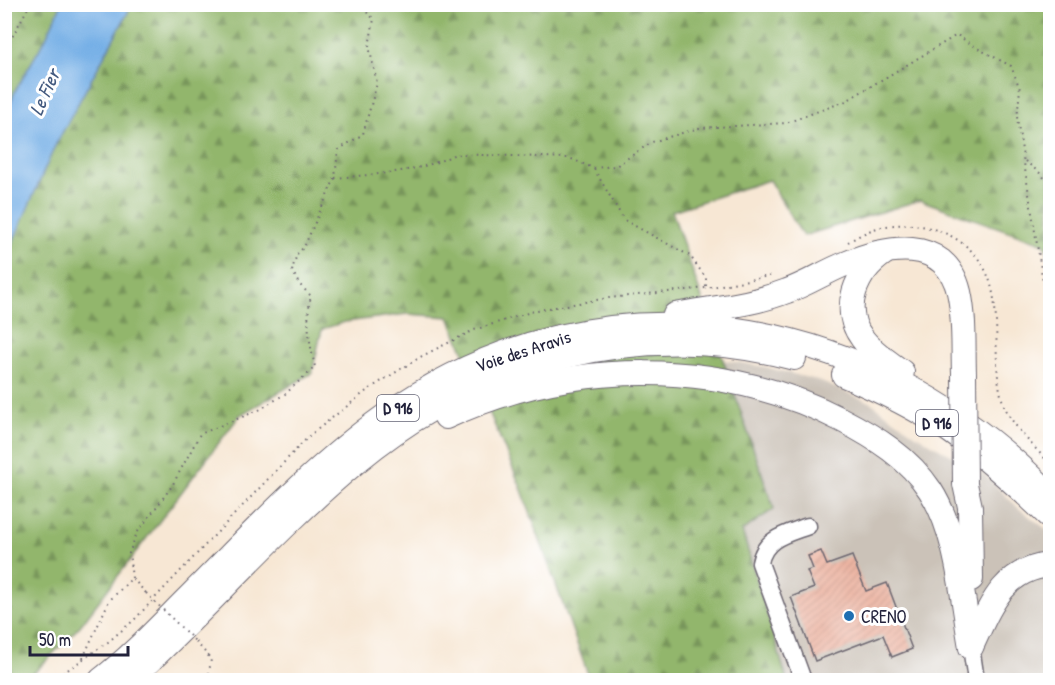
<svg xmlns="http://www.w3.org/2000/svg" width="1055" height="685" font-family="'Patrick Hand',sans-serif">
	<defs>
		<pattern id="forest-firs" width="22" height="20" patternUnits="userSpaceOnUse" patternTransform="scale(1.5)"><rect width="22" height="20" fill="#92b66c"/><path d="M5 1l3.5 6h-7zM16 11l3.5 6h-7z" fill="#77945a"/></pattern>
		<pattern id="building-hatch" width="6" height="6" patternUnits="userSpaceOnUse" patternTransform="scale(1.5)"><rect width="6" height="6" fill="#edb5a3"/><path d="M-1 1l2-2M0 6l6-6M5 7l2-2" fill="none" stroke="#cb9b8d"/></pattern>
	</defs>
	<rect width="100%" height="100%" fill="#fff"/>
	<filter id="ink" filterUnits="userSpaceOnUse"><feTurbulence type="fractalNoise" baseFrequency=".0167" numOctaves="2"/><feDisplacementMap in="SourceGraphic" scale="12" xChannelSelector="R" yChannelSelector="G"/><feConvolveMatrix kernelMatrix="1 2 1 2 8 2 1 2 1" color-interpolation-filters="sRGB"/></filter>
	<filter id="wash" filterUnits="userSpaceOnUse"><feTurbulence type="fractalNoise" baseFrequency=".008" numOctaves="4" result="noise"/><feDisplacementMap in="SourceGraphic" scale="24" xChannelSelector="R" yChannelSelector="G"/><feGaussianBlur stdDeviation="1.35" result="paint"/><feColorMatrix in="noise" values="0 0 0 0 0 0 0 0 0 0 0 0 0 0 0 0 0 1.4 0 .05"/><feComposite in="paint" operator="in"/></filter>
	<g filter="url(#wash)">
		<rect width="100%" height="100%" fill="#f7e7d4"/>
		<polygon fill="#cbc2b8" points="723,360 765,367 816,380 870,402 916,435 984,474 1017,507 1050,532 1050,680 787,680 742,531 774,509"/>
		<polygon fill="url(#forest-firs)" stroke="#5a6c54" stroke-width="1.5" points="5,4 1050,5 1050,258 1045,244 920,200 803,236 769,180 672,211 774,509 742,531 787,680 590,680 522,490 449,317 407,314 345,322 322,329 312,373 240,415 80,626 35,672 15,680 5,680 4,50 12,22 11,16 5,25"/>
		<polygon fill="#75afe6" stroke="#4c6890" stroke-width="1.5" points="61,5 132,5 55,146 5,260 5,118 15,91 46,38"/>
		<g id="blocks">
			<polygon fill="url(#building-hatch)" points="821,551 827,565 852,556 866,591 887,583 912,649 892,657 883,635 815,661 791,597 814,588 807,571 813,569 808,556"/>
		</g>
	</g>
	<g filter="url(#ink)">
		<use href="#blocks" fill-opacity="0" stroke="#6d6771" stroke-width="1.5"/>
		<g fill="none" stroke-linecap="round" stroke-linejoin="round">
			<g stroke="#6d6771" stroke-width="19">
				<g id="minor">
					<polyline points="971,647 976,680"/>
					<path d="M803,680L760,563C764,538 787,534 808,526"/>
				</g>
			</g>
			<g stroke="#6d6771" stroke-width="26">
				<g id="highway">
					<path d="M884,253C856,272 840,309 862,338C872,352 889,362 902,372"/>
					<path d="M675,315C712,308 751,305 787,291C807,284 825,272 845,264C885,247 945,234 959,292C965,318 963,347 964,374"/>
					<path d="M844,375C879,390 914,407 946,428C983,454 1018,486 1050,517"/>
					<path d="M446,417C570,359 719,357 842,420C875,437 909,458 930,490C958,533 962,597 971,647"/>
					<polyline points="965,484 970,507 971,579"/>
					<path d="M971,647C989,609 1002,569 1050,565"/>
					<path d="M101,680C132,656 159,627 187,599C250,536 312,468 385,416C600,263 872,311 1050,495"/>
					<path d="M129,680C207,609 276,528 357,461C478,360 641,317 794,358"/>
				</g>
			</g>
			<g stroke="#6d6771" stroke-width="2" stroke-dasharray="1.5 4.5" stroke-linecap="butt">
				<path d="M358,4L374,19L369,46L377,83L363,134L338,150L335,178C375,174 420,173 455,154L569,158L593,168L616,166L652,142L699,128L786,123L846,101L957,35L979,49L1011,66L1020,89L1017,119L1043,282L1050,292"/>
				<polyline points="4,52 30,4"/>
				<polyline points="1025,161 1041,174 1050,185"/>
				<polyline points="594,169 624,220 690,256 706,278 706,288"/>
				<path d="M848,242C857,237 867,231 877,228C922,216 978,236 991,285C1001,322 992,362 1002,399C1009,424 1033,445 1050,464"/>
				<path d="M132,578L129,553L137,533L172,486L200,434L259,410L285,394L315,367C310,344 305,320 311,296L299,284L292,270L297,254L304,247L335,178"/>
				<polyline points="196,642 211,659 208,680"/>
				<polyline points="83,658 109,601 132,578 146,593"/>
				<polyline points="53,680 108,642 134,620 309,436 369,389 422,356 474,330 537,310 609,298 706,288 774,275"/>
			</g>
			<use href="#minor" stroke="#fff" stroke-width="16"/>
			<use href="#highway" stroke="#fff" stroke-width="24"/>
			<g stroke="#6d6771" stroke-width="26" stroke-linecap="butt">
				<polyline id="highway-bridge" points="964,374 965,484"/>
			</g>
			<polyline stroke="#6d6771" stroke-width="2" stroke-dasharray="1.5 4.5" stroke-linecap="butt" points="146,593 196,642"/>
			<use href="#highway-bridge" stroke="#fff" stroke-width="24"/>
		</g>
	</g>
	<circle fill="#1f6fb2" stroke="#fff" stroke-width="2" cx="849" cy="616" r="6"/>
	<g text-anchor="middle" dominant-baseline="central" stroke-width="6" stroke-linejoin="round" paint-order="stroke">
		<g fill="#fff" stroke="#646476" stroke-width="1.5">
			<rect x="377" y="395" width="42" height="26" rx="4.5"/>
			<rect x="916" y="410" width="42" height="26" rx="4.5"/>
		</g>
		<g font-size="16" font-weight="bold" fill="#22223b">
			<text x="398" y="408">D 916</text>
			<text x="937" y="423">D 916</text>
		</g>
		<g font-size="18" fill="#22223b" stroke="#fff">
			<text transform="translate(523 351) rotate(-18)">Voie des Aravis</text>
		</g>
		<g font-size="18" fill="#22223b" stroke="#fff" text-anchor="start">
			<text x="861" y="616">CRENO</text>
		</g>
		<g font-size="20" font-style="italic" fill="#435a7f" stroke="#fff">
			<text transform="translate(44 92) rotate(-66)">Le Fier</text>
		</g>
	</g>
	<rect width="1055" height="685" fill="none" stroke="#fff" stroke-width="24"/>
	<path d="M30 646v9h98v-9" fill="none" stroke="#22223b" stroke-width="3"/>
	<text x="39" y="646" font-size="18" fill="#22223b" stroke="#ffffff" stroke-width="4.5" paint-order="stroke">50 m</text>
</svg>
